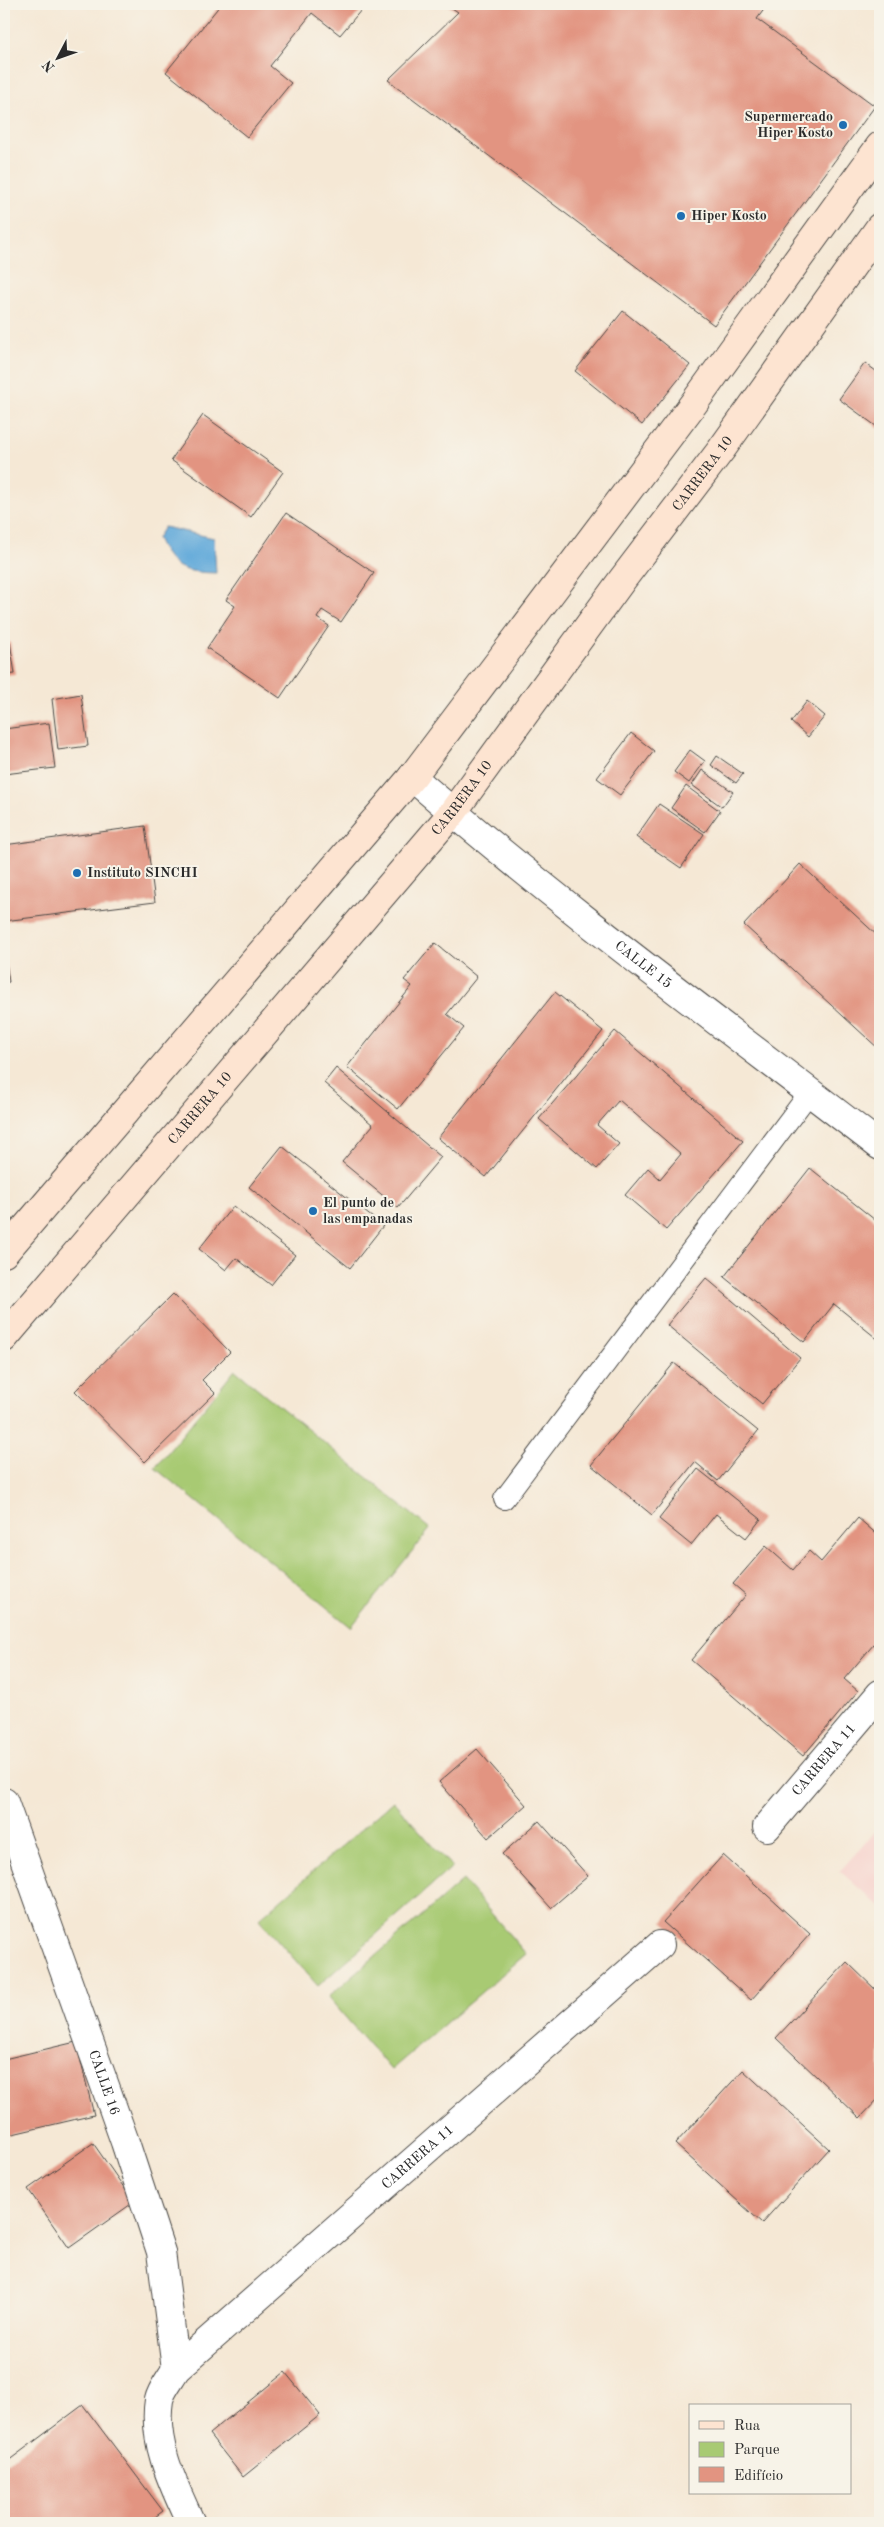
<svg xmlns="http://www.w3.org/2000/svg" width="884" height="2527" font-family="'Old Standard TT',serif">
	<rect width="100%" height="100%" fill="#f7f3e8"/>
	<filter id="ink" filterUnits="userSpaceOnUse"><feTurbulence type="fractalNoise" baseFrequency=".02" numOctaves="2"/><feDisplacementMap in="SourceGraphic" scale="10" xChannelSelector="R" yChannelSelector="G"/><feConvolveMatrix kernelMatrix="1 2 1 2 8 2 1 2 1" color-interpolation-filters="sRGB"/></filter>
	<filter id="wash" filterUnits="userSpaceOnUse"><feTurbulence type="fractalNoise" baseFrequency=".0096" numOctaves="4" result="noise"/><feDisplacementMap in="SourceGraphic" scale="20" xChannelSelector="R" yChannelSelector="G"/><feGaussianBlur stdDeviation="1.12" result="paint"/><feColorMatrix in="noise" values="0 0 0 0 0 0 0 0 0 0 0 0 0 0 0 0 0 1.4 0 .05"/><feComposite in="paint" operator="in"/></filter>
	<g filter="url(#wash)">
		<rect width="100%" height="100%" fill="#f5e8d5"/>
		<polygon fill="#f7d0cb" points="880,1826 880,1907 840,1871"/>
		<g fill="#a8ca73" stroke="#6a7a4f">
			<polygon points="235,1370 430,1529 351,1627 155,1468"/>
			<polygon points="393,1801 452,1867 318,1986 259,1919"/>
			<polygon points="463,1880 526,1954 391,2070 328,1997"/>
		</g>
		<path fill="#64aada" stroke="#486a82" d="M164,527L214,538L216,573C184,572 171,570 157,538Z"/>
		<g id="blocks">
			<g fill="#e29481">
				<polygon points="221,4 355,4 362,9 340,35 312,13 270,66 291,83 247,137 166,72"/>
				<polygon points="378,4 394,4 388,12"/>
				<polygon points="446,4 768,4 757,19 875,106 714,325 388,80 458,12"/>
				<polygon points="623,311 690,365 642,425 575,371"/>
				<polygon points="865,363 880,374 880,429 839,399"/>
				<polygon points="203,415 283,472 251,517 171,460"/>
				<polygon points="286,513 374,573 341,622 322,610 317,618 329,626 280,698 207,648 235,606 226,600"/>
				<polygon points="4,642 10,642 15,674 4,675"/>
				<polygon points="81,694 88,746 58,750 52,699"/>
				<polygon points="807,701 825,716 808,737 791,722"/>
				<polygon points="49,723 55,768 4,774 4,729"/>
				<polygon points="631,733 654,751 620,795 597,778"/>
				<polygon points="690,750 705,761 689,783 674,772"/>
				<polygon points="717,756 743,774 736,783 711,765"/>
				<polygon points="702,770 733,792 722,807 692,785"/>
				<polygon points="686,786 720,811 705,832 671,808"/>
				<polygon points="659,804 704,834 681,868 636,837"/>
				<polygon points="145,826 155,902 4,921 4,845"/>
				<polygon points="800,864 880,938 880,1050 744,925"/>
				<polygon points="435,943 477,977 447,1014 464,1028 398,1109 347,1067 412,986 404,980"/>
				<polygon points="4,949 9,982 4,983"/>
				<polygon points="555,992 603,1031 486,1177 438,1138"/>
				<polygon points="615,1031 743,1141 666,1230 625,1195 648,1168 660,1179 681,1154 619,1100 597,1125 619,1144 597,1169 539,1119"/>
				<polygon points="336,1068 441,1157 398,1208 342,1162 373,1125 324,1083"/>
				<polygon points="282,1146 383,1226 350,1268 249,1187"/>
				<polygon points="810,1168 880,1224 880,1341 834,1304 804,1342 724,1277"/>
				<polygon points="233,1206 295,1255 271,1285 236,1258 226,1270 199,1249"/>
				<polygon points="706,1278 800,1358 762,1404 667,1325"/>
				<polygon points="173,1294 230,1352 202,1380 215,1393 145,1462 75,1391"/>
				<polygon points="674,1363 758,1431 718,1481 695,1462 652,1515 591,1465"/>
				<polygon points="698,1469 761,1519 746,1538 716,1514 691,1545 659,1519"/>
				<polygon points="880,1501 880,1516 873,1510"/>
				<polygon points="858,1518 880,1537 880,1637 844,1679 858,1691 803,1756 691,1660 746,1595 733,1584 766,1546 793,1570 809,1551 821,1562"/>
				<polygon points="477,1749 526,1805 488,1838 439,1782"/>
				<polygon points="539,1821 588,1876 551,1908 502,1854"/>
				<polygon points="723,1855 810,1934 751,2000 663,1922"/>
				<polygon points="847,1962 880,1994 880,2097 860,2118 776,2038"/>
				<polygon points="76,2042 94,2115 4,2136 4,2059"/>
				<polygon points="743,2070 829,2149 762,2223 675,2144"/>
				<polygon points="93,2143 134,2202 69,2248 28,2189"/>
				<polygon points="285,2372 320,2415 243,2477 209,2434"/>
				<polygon points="83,2405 163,2511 147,2523 4,2523 4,2464"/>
			</g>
		</g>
	</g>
	<g filter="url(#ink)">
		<use href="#blocks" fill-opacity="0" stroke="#494744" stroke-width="1"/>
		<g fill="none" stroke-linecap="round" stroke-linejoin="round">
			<g stroke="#494744" stroke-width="22">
				<polyline id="lane" points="504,1499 810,1092"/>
			</g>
			<g stroke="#494744" stroke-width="30">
				<g id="street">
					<path id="s1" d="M412,777C562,907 723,1025 880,1146"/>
					<path id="s2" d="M4,1802L125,2142L161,2252L176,2369"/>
					<path id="s3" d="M767,1827L880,1694"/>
					<path id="s4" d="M191,2523C174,2486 152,2443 159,2400C161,2390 171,2378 176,2369L660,1945"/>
				</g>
			</g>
			<g stroke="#494744" stroke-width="30">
				<g id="secondary">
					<polyline points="4,1253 412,777 694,403 880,146"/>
					<path id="s5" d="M4,1338L453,812L622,580L721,450L880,227"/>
				</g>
			</g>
			<use href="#lane" stroke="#fff" stroke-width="20"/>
			<use href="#street" stroke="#fff" stroke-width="28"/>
			<use href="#secondary" stroke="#fde4d1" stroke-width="28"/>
		</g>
	</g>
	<g fill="#1f6fb2" stroke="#f7f3e8" stroke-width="2">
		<circle cx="843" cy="125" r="5"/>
		<circle cx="681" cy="216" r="5"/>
		<circle cx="77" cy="873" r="5"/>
		<circle cx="313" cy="1211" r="5"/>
	</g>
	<g text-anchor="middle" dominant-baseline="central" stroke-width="4" stroke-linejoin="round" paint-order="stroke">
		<g font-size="14" font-weight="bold" fill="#2b2b2b" stroke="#f7f3e8" text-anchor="start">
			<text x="833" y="117" text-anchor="end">Supermercado<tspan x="833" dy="16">Hiper Kosto</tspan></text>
			<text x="691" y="216">Hiper Kosto</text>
			<text x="87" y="873">Instituto SINCHI</text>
			<text x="323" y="1203">El punto de<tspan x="323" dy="16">las empanadas</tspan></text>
		</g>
		<g font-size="14" fill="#2b2b2b" stroke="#f7f3e8">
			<text stroke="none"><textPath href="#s5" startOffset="1112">CARRERA 10</textPath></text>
			<text stroke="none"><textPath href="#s5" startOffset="708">CARRERA 10</textPath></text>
			<text stroke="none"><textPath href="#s1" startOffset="298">CALLE 15</textPath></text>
			<text stroke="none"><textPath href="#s5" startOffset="302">CARRERA 10</textPath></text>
			<text stroke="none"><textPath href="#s3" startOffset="88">CARRERA 11</textPath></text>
			<text stroke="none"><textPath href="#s2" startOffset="298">CALLE 16</textPath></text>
			<text stroke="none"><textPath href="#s4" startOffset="486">CARRERA 11</textPath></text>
		</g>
	</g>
	<rect width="884" height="2527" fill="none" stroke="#f7f3e8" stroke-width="20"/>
	<rect x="689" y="2404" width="162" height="90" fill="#f7f3e8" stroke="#a5a39c"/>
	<rect x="699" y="2421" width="25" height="8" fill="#fde4d1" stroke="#a5a39c"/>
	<text x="734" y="2430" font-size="15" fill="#2b2b2b">Rua</text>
	<rect x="699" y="2442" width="25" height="15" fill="#a8ca73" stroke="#a5a39c"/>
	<text x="734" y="2454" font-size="15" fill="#2b2b2b">Parque</text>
	<rect x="699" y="2467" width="25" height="15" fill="#e29481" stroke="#a5a39c"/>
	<text x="734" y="2480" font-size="15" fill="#2b2b2b">Edifício</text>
	<g transform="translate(58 58) rotate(229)" stroke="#f7f3e8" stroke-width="4" paint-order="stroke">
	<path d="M0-4L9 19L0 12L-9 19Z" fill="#2b2b2b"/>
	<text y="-8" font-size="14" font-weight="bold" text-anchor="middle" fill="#2b2b2b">N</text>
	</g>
</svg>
